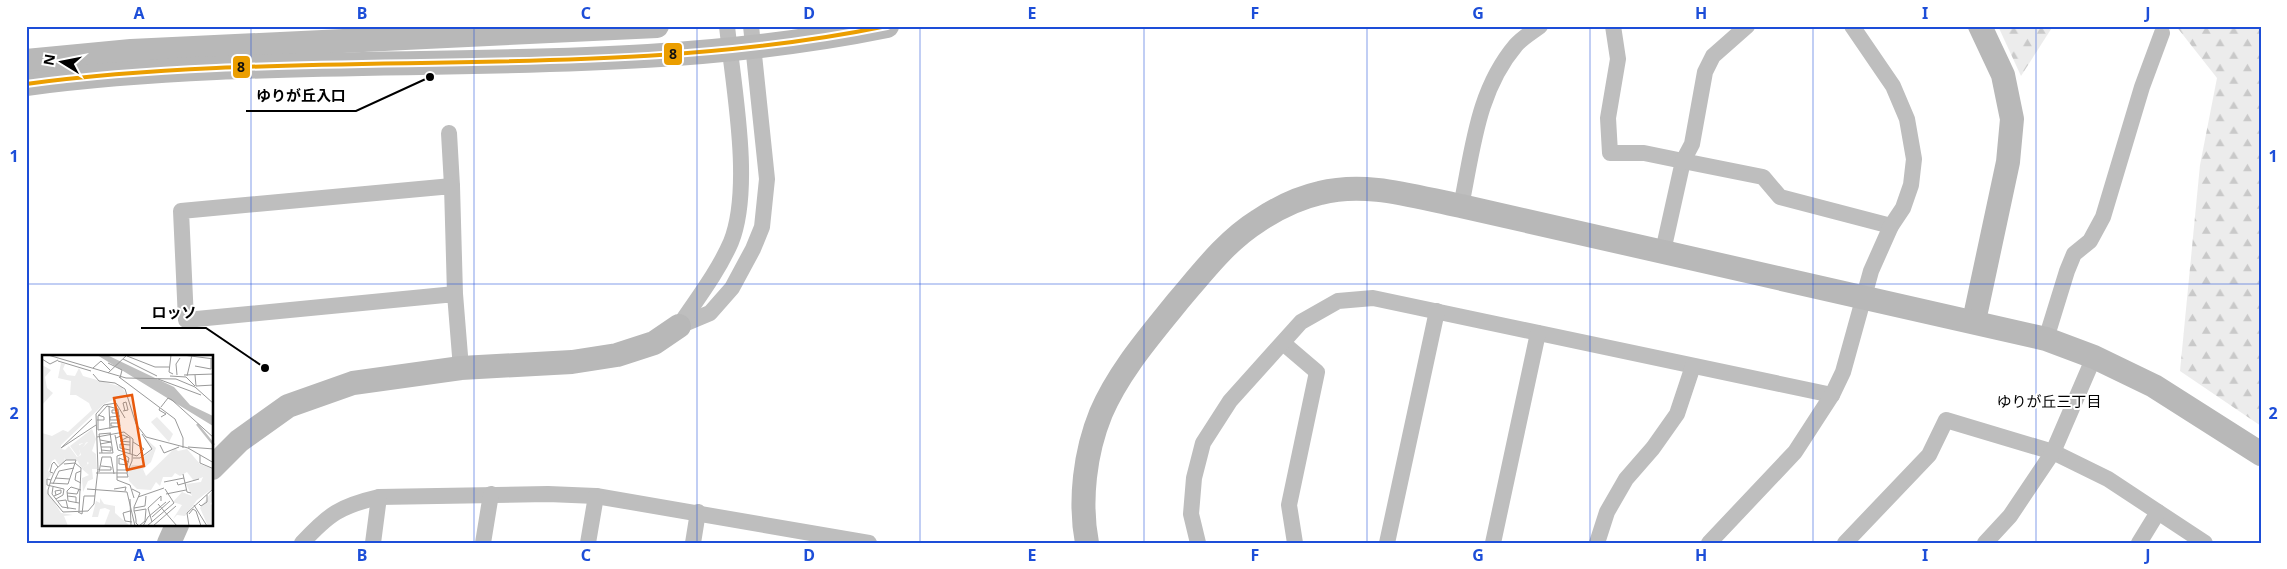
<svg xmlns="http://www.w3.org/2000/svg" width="2287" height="569" font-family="'Noto Sans','Noto Sans JP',sans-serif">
	<defs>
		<pattern id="forest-firs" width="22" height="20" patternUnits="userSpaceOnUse" patternTransform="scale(1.25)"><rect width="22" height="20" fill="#ececec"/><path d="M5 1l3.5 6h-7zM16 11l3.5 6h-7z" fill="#c9c9c9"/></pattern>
	</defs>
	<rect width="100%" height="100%" fill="#fff"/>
	<g fill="url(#forest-firs)">
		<polygon points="1998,26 2053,26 2021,76"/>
		<polygon points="2176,26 2261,26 2261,426 2180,371 2200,165 2217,78"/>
	</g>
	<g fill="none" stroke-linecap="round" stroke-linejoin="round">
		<g stroke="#bebebe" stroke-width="16">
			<polyline points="1613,26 1618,59 1608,118 1610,153 1644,153 1683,161 1663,251"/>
			<polyline points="1747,26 1713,56 1705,72 1692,144 1683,161 1763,177 1780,197 1891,226"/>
			<polyline points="449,133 452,186"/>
			<path d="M1461,206C1473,149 1477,91 1516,45C1522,38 1532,32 1540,26"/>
			<polyline points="455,294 186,320 181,211 452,186 455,294 461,368"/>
			<polyline points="679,326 710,313 732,288 753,249 762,227 767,179 751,26"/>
			<path d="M679,326C697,299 718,272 731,242C753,187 733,85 727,26"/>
			<polyline points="2046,339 2067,271 2074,254 2090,241 2103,217 2142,87 2162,33"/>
			<polyline points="1283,343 1317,372 1289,505 1295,543"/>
			<path d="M302,543C329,514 340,506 379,497L548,494L596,496L869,543"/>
			<polyline points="373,543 379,497"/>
			<polyline points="483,543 491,494"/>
			<polyline points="588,543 596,496"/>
			<polyline points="693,543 698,512"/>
			<polyline points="1198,543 1191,514 1194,478 1203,443 1230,401 1301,322 1338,301 1373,298 1832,395"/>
			<polyline points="1387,543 1437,311"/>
			<polyline points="1493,543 1538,333"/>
			<polyline points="1597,543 1607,512 1626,479 1653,448 1677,414 1693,366"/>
			<polyline points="1709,543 1795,452 1832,395 1843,372 1871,271 1891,226 1903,208 1911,185 1914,159 1907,119 1893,86 1852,26"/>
			<polyline points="1845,543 1929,455 1946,420 2053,452 2108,479 2205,543"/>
			<polyline points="1985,543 2010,516 2053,452 2094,357"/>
			<polyline points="2139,543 2158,512"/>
		</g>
		<g stroke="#b8b8b8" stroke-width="24">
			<polyline points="26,61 131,51 657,26"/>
			<path d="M26,84C312,46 604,84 887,26"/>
			<polyline points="1974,321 2008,162 2012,119 2003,75 1980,26"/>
			<polyline points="212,468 239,441 288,406 353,383 461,368 572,362 617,355 654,343 679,326"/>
			<polyline points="169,543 177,525"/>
			<path d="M1087,543C1079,501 1085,452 1101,413C1119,371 1150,336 1178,301C1202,273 1226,241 1258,221C1276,209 1298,198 1320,193C1367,181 1415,197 1461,206L2046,339L2094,357L2154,386L2261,454"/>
		</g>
		<g stroke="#fff" stroke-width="8">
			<path id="bus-1" d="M26,84C312,46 604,84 887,26"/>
		</g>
		<use href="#bus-1" stroke="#eb9e00" stroke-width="4"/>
	</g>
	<path fill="none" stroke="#1d4ed8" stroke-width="1" stroke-opacity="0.55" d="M251,26V543M474,26V543M697,26V543M920,26V543M1144,26V543M1367,26V543M1590,26V543M1813,26V543M2036,26V543M26,284H2261"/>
	<g text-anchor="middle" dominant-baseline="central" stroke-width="4" stroke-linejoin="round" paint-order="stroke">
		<g font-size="15" fill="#000" stroke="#fff">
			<text x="2049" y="401">ゆりが丘三丁目</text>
		</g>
	</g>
	<g transform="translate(42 355)">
		<rect width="171" height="171" fill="#fff"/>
		<path d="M19,8L23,9L21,14L25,20L33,21L37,13L41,21L80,32L84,39L62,49L19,90V94L24,95L22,109L17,110L13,104L10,106L6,116L10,119L5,124L4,134L19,158L31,160L22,161L26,171H0V78L10,81L21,75L26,77L50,55L47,48L34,40H28L29,26L16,23ZM0,10L9,15L3,22L5,33L11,38L0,50ZM115,62L131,79L127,87L109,67ZM50,74L54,84L50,96L54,99L55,114H50L51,124L46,126L41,137L40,123L47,120L40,114L47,108L40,103L39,94L46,87L37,89L38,99L36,102L28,91ZM101,81L114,93L109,107L101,114L104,121L133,93L136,96L145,94L158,109L171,114V133L155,145L143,161L135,160L131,164L140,150L131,147L140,137L150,141L144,129L159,127L161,122L152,126L145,117L138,121L133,118L130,122H121L118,131L114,127L109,135L95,134L87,126L86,118L90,110H100L103,106L99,104L110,95ZM171,135V146L168,149L171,150V171H166L158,153ZM58,143L62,149L73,151V158L88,171H62L68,155L63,153L58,154L56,162H50L54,146L58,148Z" fill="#ececec"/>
		<path d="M45,86L40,94V103L46,102L45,110L40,114L35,105H23V95L27,91L35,102L39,100L36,91Z" fill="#ececec"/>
		<path d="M55,0H65L132,32L148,50L171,61V71Z" fill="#bfbfbf"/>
		<path fill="none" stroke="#bfbfbf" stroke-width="2.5" d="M155,69L172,90"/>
		<path fill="none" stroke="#999" stroke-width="1" d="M6,0L84,23L134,24L153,32L172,49M129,0L127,17L131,19M141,0L172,4M85,1L113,12H127M0,4L8,9L16,5M81,4L115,21M16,6L49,16M66,8L80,15L78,23M153,11L169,14V4M51,13L59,6L68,15M66,18L85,0M51,19L57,26L73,28L83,34L94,69L104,82L146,93L172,108M135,20L134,9L138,3M142,20L172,19M153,20L154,31L172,30M128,21L144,22L153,31M145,21L150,0M77,22L133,64L141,83V93M116,24L159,40M65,51L76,54L78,71L56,75V61ZM67,51L68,74M119,52L126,43L130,45L172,83M118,53L117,55L124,59L119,62M76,55H70V58H77M81,56L86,55L84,47L81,48L83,56M78,61L68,62V65H78M55,65H62V62L56,60M76,72L69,71V68H78M73,80L76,95L95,101L102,94L91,87M86,82L78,86L88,87M74,83L81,80L88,83V99M58,85L69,87L58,89M118,90L122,98L137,92M59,92H69V96L59,95M146,92L172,94M19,93L54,70M19,93L50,64M88,95L78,93V89L88,90M57,98H71L68,78M60,98L57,79L69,78M158,100V108L172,114M91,103H98L110,94L100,79M22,109L33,108L39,113L37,156M86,110L77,109V103L87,107M56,115L54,59L62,50L74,48L83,63M58,115H69V112L59,111M75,115H84L87,103L81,99L75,101V125L88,130L92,143M39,116L34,118L33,125L39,128M57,117L60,102H69L72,119M11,118L8,117L10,109L12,107L16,112M54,118H85L90,106L91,84L82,77L55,82M141,119L145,137L149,138M75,122H86L85,118M13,123L28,124M9,125L5,124V130L22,134L21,140L14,144M122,127L142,123M135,127L136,130L157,124M8,128L26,129L34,105H24L14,114L11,120L9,125L6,135V139L21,157L46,156L52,149L56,114M11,129L17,116L32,113M11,132L10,139L20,152L34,154M45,134L85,137L93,171M72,134L84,132L83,136M90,134L98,138L92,152V156L93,159L94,165V168L97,171L103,166L104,154L92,156M123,134L132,148M25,138L35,139L37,134M124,139L144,135M12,141L19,138V135L13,136L14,140M25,141L34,142V148M96,142L122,133M88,144L89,171M16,146L24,145L26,154M37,148L26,146L25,136L29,132L39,135M116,149L135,171M157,149L159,151L165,147V140M152,150L165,171M92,153L103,151L104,141M88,156L81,158L83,166L90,167M36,157L40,159L42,141H53M147,159L151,154L154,156L159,171M110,162L128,146M110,167L106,153L119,141V146M101,171L106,162L124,147M105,171L132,148M111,171L134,151M147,171L145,158L172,133"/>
		<path fill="#e8590c" fill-opacity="0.15" stroke="#e8590c" stroke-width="2.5" d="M90,40L102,111L85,115L72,43Z"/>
		<rect width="171" height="171" fill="none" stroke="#000" stroke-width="2.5"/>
	</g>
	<path fill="none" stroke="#000" stroke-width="2" d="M430 77L356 111H246M265 368L206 328H141"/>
	<g fill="#000" stroke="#fff" stroke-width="2">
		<circle cx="430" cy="77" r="5"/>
		<circle cx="265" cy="368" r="5"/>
	</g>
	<g font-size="15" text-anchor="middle" font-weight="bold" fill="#000" stroke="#fff" stroke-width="4" stroke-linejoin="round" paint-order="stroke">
		<text x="301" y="101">ゆりが丘入口</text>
		<text x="174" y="318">ロッソ</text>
	</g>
	<g stroke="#fff" stroke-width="2">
		<rect x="663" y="42" width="20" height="24" rx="5" fill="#eb9e00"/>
		<rect x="232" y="55" width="19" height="24" rx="5" fill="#eb9e00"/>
	</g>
	<g font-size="14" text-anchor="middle" font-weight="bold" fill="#111">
		<text x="673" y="59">8</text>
		<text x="241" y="72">8</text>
	</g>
	<rect width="2287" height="569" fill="none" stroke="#ffffff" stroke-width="55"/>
	<g transform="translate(62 62) rotate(280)" stroke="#ffffff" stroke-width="4" paint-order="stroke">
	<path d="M0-4L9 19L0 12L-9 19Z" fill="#000000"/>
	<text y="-8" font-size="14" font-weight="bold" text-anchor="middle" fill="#000000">N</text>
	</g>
	<rect x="28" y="28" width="2232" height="514" fill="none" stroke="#1d4ed8" stroke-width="2"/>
	<g font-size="16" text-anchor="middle" font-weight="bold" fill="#1d4ed8">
		<text x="139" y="19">A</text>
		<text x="362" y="19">B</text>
		<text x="586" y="19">C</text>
		<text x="809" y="19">D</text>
		<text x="1032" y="19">E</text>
		<text x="1255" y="19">F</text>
		<text x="1478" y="19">G</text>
		<text x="1701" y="19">H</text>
		<text x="1925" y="19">I</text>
		<text x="2148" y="19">J</text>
		<text x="14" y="162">1</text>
		<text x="2273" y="162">1</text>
		<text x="14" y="419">2</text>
		<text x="2273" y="419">2</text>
		<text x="139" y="561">A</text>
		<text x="362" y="561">B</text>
		<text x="586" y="561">C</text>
		<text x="809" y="561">D</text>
		<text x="1032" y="561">E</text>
		<text x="1255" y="561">F</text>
		<text x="1478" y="561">G</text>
		<text x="1701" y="561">H</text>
		<text x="1925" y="561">I</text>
		<text x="2148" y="561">J</text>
	</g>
</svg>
